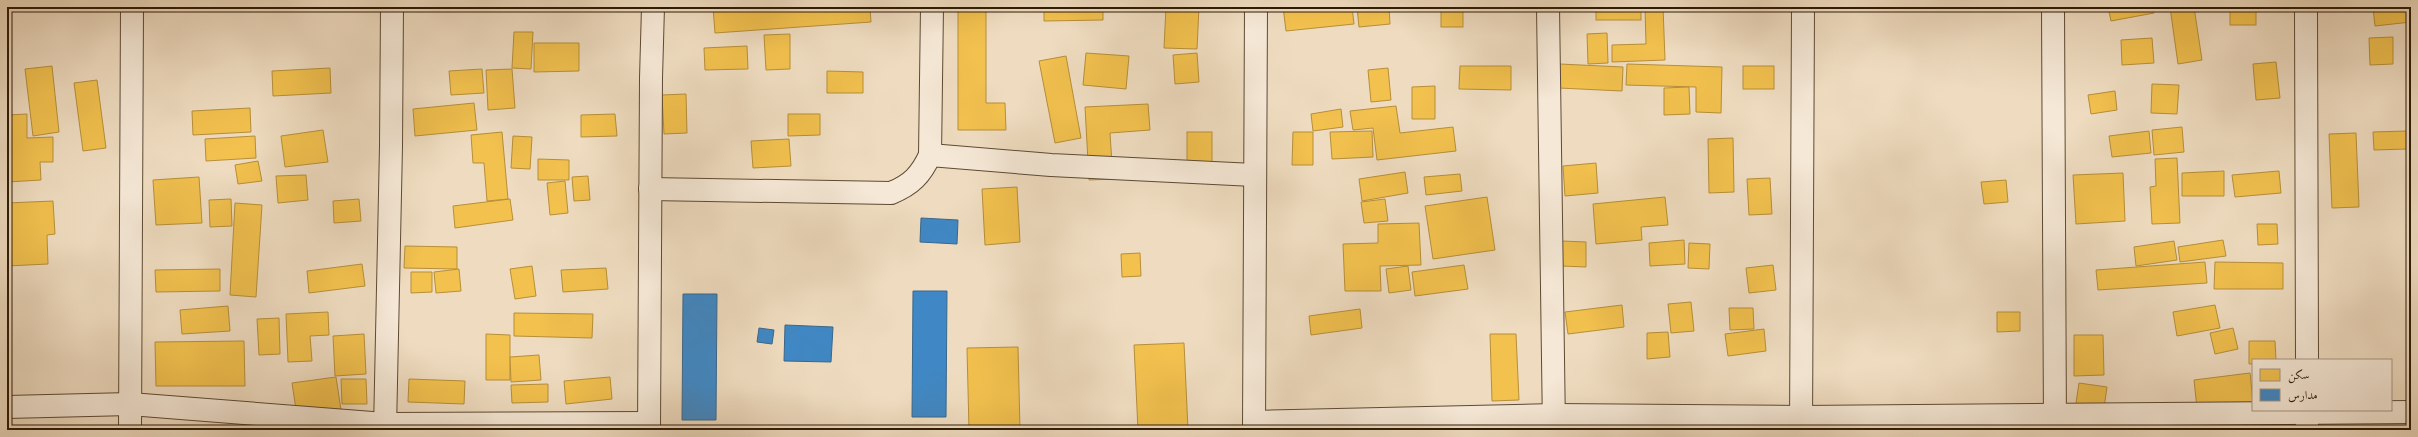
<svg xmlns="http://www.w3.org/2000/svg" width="2418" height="437" font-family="'IM FELL French Canon',Amiri,serif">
	<rect width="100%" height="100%" fill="#efdcc0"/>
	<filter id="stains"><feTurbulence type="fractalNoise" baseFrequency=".005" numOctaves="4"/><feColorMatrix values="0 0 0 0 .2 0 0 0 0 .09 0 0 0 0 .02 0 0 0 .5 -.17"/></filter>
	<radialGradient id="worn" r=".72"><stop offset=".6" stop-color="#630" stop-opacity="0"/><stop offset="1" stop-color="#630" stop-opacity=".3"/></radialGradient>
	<g fill="#f2c14e" stroke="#b78f38">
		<polygon points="713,7 766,7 766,9 870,7 871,22 715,33"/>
		<polygon points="958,7 986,7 986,103 1005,103 1006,130 958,130"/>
		<polygon points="1044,7 1103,7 1103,20 1044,21"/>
		<polygon points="1166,7 1199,7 1197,49 1164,48"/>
		<polygon points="1283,7 1352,7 1354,24 1286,31"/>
		<polygon points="1357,7 1389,7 1390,24 1359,27"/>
		<rect x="1441" y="7" width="22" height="20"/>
		<rect x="1596" y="7" width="45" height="13"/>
		<polygon points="1645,7 1663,7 1665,60 1612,62 1612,45 1646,44"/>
		<polygon points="2108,7 2153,7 2154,13 2111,21"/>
		<polygon points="2170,7 2194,7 2202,60 2178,64"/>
		<rect x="2230" y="7" width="26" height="18"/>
		<polygon points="2373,7 2411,7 2411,22 2375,26"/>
		<polygon points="514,32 533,32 531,69 512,68"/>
		<polygon points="1607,33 1608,63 1588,64 1587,34"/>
		<polygon points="790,34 790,69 766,70 764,35"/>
		<polygon points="2393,37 2393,64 2370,65 2369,38"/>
		<polygon points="2152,38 2154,63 2122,65 2121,40"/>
		<polygon points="534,43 579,43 579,71 534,72"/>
		<polygon points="747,46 748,69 705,70 704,48"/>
		<polygon points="1086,53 1129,56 1126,89 1083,85"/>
		<polygon points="1197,53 1199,82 1175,84 1173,55"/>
		<polygon points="1066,56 1081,138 1055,143 1039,61"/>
		<polygon points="2276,62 2280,98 2256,100 2253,64"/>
		<polygon points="1560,64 1623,67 1622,91 1559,88"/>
		<polygon points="1627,64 1722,67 1721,113 1696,112 1696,87 1626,85"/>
		<polygon points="52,66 59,132 33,136 25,69"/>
		<polygon points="1460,66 1511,66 1511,90 1459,89"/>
		<rect x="1743" y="66" width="31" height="23"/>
		<polygon points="330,68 331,93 273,96 272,71"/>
		<polygon points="1388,68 1391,100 1371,102 1368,70"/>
		<polygon points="482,69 484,93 451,95 449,71"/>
		<polygon points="512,69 515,108 488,110 486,70"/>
		<polygon points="827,71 863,72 863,93 827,93"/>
		<polygon points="97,80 106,148 83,151 74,83"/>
		<polygon points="2152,84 2179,85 2177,114 2151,113"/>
		<polygon points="1435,86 1435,119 1412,119 1412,87"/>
		<polygon points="1689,87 1690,114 1664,115 1664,88"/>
		<polygon points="2115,91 2117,110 2091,114 2088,95"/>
		<polygon points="686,94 687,133 664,134 662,95"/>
		<polygon points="474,103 477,130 415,136 413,109"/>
		<polygon points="1148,104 1150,130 1110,133 1113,179 1089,180 1085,107"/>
		<polygon points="1396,106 1400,133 1453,127 1456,151 1377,160 1373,128 1353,130 1350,111"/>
		<polygon points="250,108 251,132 193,135 192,111"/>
		<polygon points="1341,109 1343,127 1313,131 1311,114"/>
		<polygon points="27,114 27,138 53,137 53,162 40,162 41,180 7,182 7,115"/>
		<polygon points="615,114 617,136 581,137 581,115"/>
		<polygon points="788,114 820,114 820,135 788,136"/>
		<polygon points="2182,127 2184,152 2154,155 2152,130"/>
		<polygon points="323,130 328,162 285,167 281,136"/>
		<polygon points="1372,131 1373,157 1332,159 1330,132"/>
		<polygon points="2149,131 2151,153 2112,157 2109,136"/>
		<polygon points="2407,131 2407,149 2374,150 2373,132"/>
		<polygon points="502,132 508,199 487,201 484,163 473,163 471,135"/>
		<rect x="1187" y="132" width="25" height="49"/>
		<polygon points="1293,132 1313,132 1313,165 1292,165"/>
		<polygon points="2356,133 2359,207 2332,208 2329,134"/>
		<polygon points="255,136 256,158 206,161 205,139"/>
		<polygon points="513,136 532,137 530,169 511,168"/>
		<polygon points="1733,138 1734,192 1709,193 1708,139"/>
		<polygon points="789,139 791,166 753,168 751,141"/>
		<polygon points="2177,158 2180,223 2152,224 2150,187 2156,186 2155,159"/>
		<polygon points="538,159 569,160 569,180 538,180"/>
		<polygon points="258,161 262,181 238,184 235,165"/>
		<polygon points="1596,163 1598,193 1565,196 1563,166"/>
		<polygon points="2224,171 2224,196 2182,196 2182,173"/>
		<polygon points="2279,171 2281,193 2235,197 2232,175"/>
		<polygon points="1405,172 1408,193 1362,201 1359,179"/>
		<polygon points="2123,173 2125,221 2076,224 2073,175"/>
		<polygon points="1460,174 1462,191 1426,195 1424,177"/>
		<polygon points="306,175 308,200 278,203 276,176"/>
		<polygon points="588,176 590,200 574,201 572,177"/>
		<polygon points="199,177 202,223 156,225 153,180"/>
		<polygon points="1770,178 1772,214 1749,215 1747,179"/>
		<polygon points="2006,180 2008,202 1984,204 1981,182"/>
		<polygon points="565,181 568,213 550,215 547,183"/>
		<polygon points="1017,187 1020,242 985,245 982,189"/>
		<polygon points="1487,197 1495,250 1433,259 1425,206"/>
		<polygon points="1665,197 1668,225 1641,227 1642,240 1596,244 1593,204"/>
		<polygon points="231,199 232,226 210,227 209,200"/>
		<polygon points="359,199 361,221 334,223 333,201"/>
		<polygon points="510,199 513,220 455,228 453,206"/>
		<polygon points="1385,199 1388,221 1364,223 1361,202"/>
		<polygon points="53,201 55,234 47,235 48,264 7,266 7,203"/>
		<polygon points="235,203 262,205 256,297 230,295"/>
		<polygon points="1419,223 1421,265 1380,266 1381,291 1345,291 1343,244 1378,243 1378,224"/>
		<polygon points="2257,224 2277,224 2278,244 2258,245"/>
		<polygon points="1684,240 1685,264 1650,266 1649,243"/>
		<polygon points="2223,240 2226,256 2180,262 2178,247"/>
		<polygon points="1562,241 1586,242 1586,267 1562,266"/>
		<polygon points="2174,241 2177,260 2136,266 2134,247"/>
		<polygon points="1689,243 1710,244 1709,269 1688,268"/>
		<polygon points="405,246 457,247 457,269 404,268"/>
		<polygon points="1140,253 1141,276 1122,277 1121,254"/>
		<polygon points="2205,262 2207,283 2098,290 2096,270"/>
		<polygon points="2215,262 2283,263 2283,289 2214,289"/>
		<polygon points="362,264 365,286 309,293 307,271"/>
		<polygon points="1464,265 1468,289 1415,296 1412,272"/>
		<polygon points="1773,265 1776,290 1749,293 1746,268"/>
		<polygon points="532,266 536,296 515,299 510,269"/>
		<polygon points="1408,266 1411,290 1389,293 1386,269"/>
		<polygon points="606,268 608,289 563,292 561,270"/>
		<polygon points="220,269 220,291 156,292 155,270"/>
		<polygon points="459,269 461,291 436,293 434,272"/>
		<polygon points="411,272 432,272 432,292 411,293"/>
		<polygon points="1691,302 1694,331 1671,333 1668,304"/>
		<polygon points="1622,305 1624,327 1568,334 1565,312"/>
		<polygon points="2215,305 2220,328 2177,336 2173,312"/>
		<polygon points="228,306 230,331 182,334 180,310"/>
		<polygon points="1729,308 1753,308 1754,329 1730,330"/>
		<polygon points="1360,309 1362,328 1311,335 1309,316"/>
		<polygon points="328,312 329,335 310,336 312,361 288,362 286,314"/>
		<polygon points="1997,312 2020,312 2020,331 1997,332"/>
		<polygon points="514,313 593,314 592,338 514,336"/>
		<polygon points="279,318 280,354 259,355 257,319"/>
		<polygon points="2233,328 2238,349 2215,354 2210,333"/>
		<polygon points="1764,329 1766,351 1728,356 1725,334"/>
		<polygon points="1668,332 1670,357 1647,359 1647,333"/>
		<polygon points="364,334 366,374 335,376 333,336"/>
		<polygon points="486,334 510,335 510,380 486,380"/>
		<polygon points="1490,334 1516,334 1519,400 1492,401"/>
		<polygon points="2074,335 2103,335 2104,375 2074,376"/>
		<polygon points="244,341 245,386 156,386 155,342"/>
		<polygon points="2249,341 2275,341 2276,360 2253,360 2253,364 2249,364"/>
		<polygon points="1184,343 1188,430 1138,430 1134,345"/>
		<polygon points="1018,347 1020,430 969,430 967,348"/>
		<polygon points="539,355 541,380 511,382 510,357"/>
		<polygon points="2250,373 2253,402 2197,408 2194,380"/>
		<polygon points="336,377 341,410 297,416 292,383"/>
		<polygon points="610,377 612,399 566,404 564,381"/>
		<polygon points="341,379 366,379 367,404 342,404"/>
		<polygon points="409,379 465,381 464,404 408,402"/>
		<polygon points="2079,383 2107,387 2103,415 2075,410"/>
		<polygon points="548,384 548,402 512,403 511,385"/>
	</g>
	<g fill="#3f88c5" stroke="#39678c">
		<polygon points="921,218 958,220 957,244 920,242"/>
		<polygon points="913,291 947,291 946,417 912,417"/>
		<polygon points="683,294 717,294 716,420 682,420"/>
		<polygon points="785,325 833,327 831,362 784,361"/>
		<polygon points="759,328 774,330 772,344 757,342"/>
	</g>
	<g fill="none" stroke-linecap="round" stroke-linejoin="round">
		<g stroke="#5d4a34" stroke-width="24">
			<g id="minor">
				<polyline points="1548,7 1554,429"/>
				<polyline points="2053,7 2055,430"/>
				<polyline points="2306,7 2307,360"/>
				<polyline points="930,155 1051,165 1254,175"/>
				<path d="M650,189L891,193C911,185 921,175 930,155L932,7"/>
				<polyline points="7,407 130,404 385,424 649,423"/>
				<polyline points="2307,410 2307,430"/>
				<polyline points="1254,422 1554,415 1800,417 2411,412"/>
				<polyline points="130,430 132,7"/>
				<polyline points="385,430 391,146 392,7"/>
				<polyline points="649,430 651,78 653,7"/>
				<polyline points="1254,430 1256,7"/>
				<polyline points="1801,430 1803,7"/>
			</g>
		</g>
		<use href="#minor" stroke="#f5e8d6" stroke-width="22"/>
	</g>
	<rect width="2418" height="437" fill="none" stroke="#efdcc0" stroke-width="24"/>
	<rect x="8" y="8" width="2402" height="421" fill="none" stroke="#2c1a06" stroke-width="2"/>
	<rect x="12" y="12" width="2394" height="413" fill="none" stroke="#2c1a06"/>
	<rect x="2252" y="359" width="140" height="52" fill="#f5e8d6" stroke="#a59683"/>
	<rect x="2260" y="369" width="20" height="12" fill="#f2c14e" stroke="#a59683"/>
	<text x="2288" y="379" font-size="12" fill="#2c1a06">سكن</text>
	<rect x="2260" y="389" width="20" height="12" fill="#3f88c5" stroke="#a59683"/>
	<text x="2288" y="399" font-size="12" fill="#2c1a06">مدارس</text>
	<rect width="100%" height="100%" filter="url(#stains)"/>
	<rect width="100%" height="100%" fill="url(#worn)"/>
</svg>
